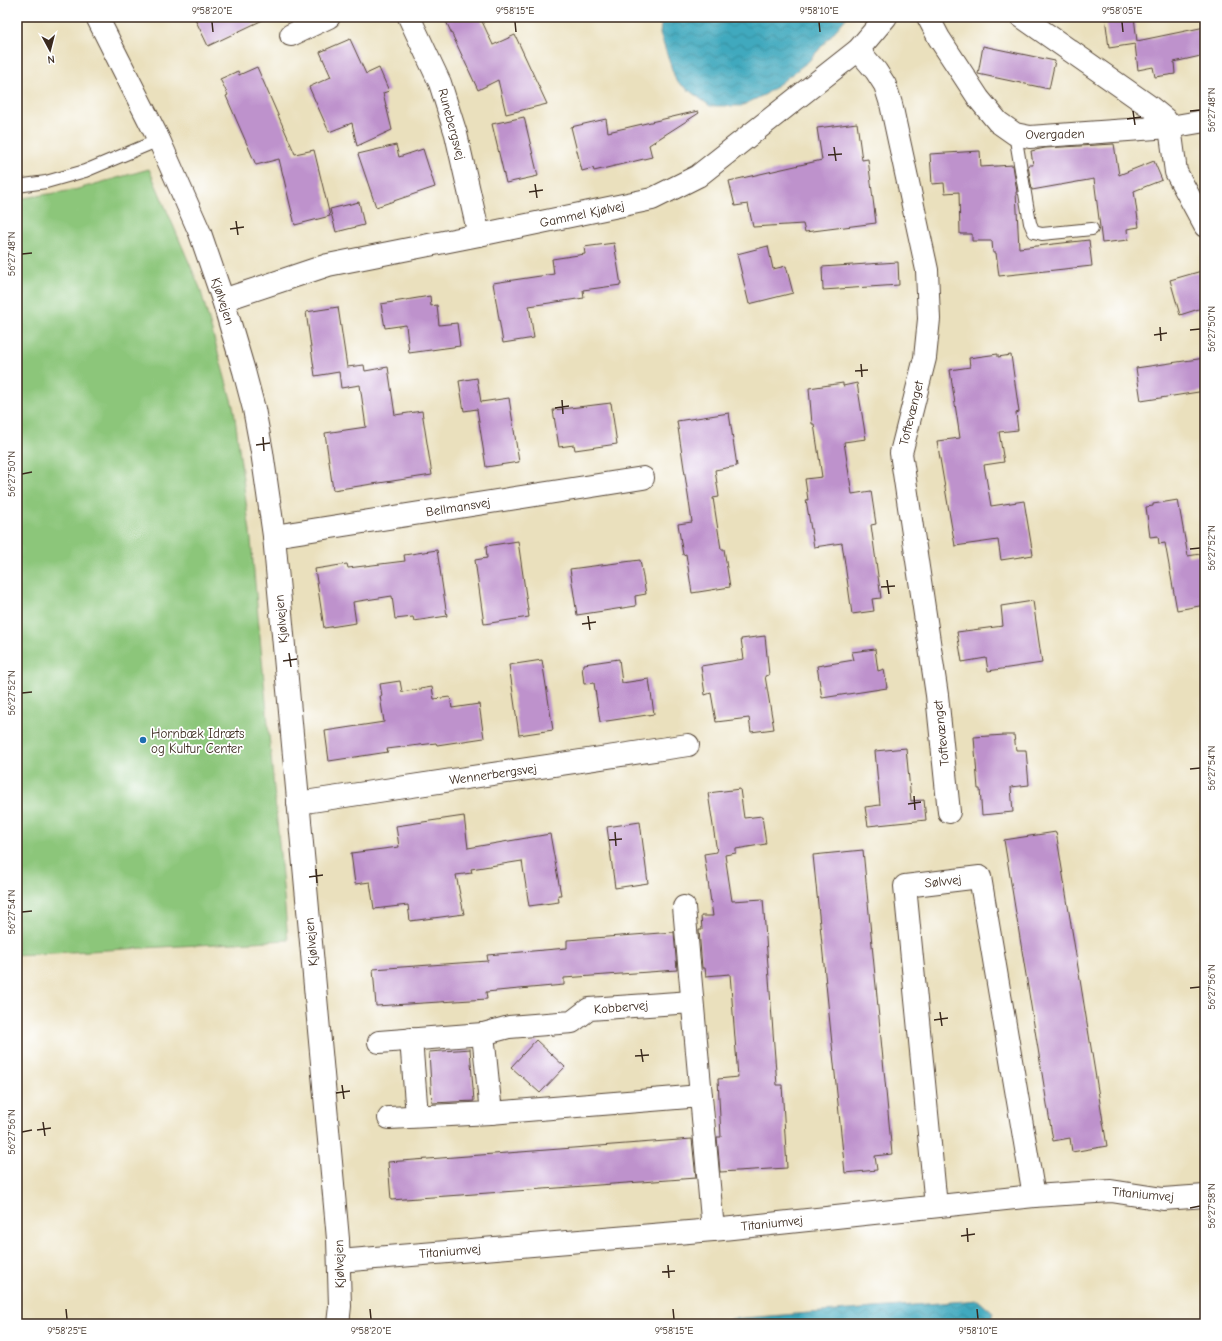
<svg xmlns="http://www.w3.org/2000/svg" width="1222" height="1341" font-family="'Comic Neue',sans-serif">
	<defs>
		<pattern id="water-waves" width="16" height="10" patternUnits="userSpaceOnUse"><rect width="16" height="10" fill="#3fa9be"/><path d="M0 5q4-4 8 0t8 0" fill="none" stroke="#368a9a"/></pattern>
	</defs>
	<rect width="100%" height="100%" fill="#fff"/>
	<filter id="ink" filterUnits="userSpaceOnUse"><feTurbulence type="fractalNoise" baseFrequency=".025" numOctaves="2"/><feDisplacementMap in="SourceGraphic" scale="8" xChannelSelector="R" yChannelSelector="G"/><feConvolveMatrix kernelMatrix="1 2 1 2 8 2 1 2 1" color-interpolation-filters="sRGB"/></filter>
	<filter id="wash" filterUnits="userSpaceOnUse"><feTurbulence type="fractalNoise" baseFrequency=".012" numOctaves="4" result="noise"/><feDisplacementMap in="SourceGraphic" scale="16" xChannelSelector="R" yChannelSelector="G"/><feGaussianBlur stdDeviation="0.9" result="paint"/><feColorMatrix in="noise" values="0 0 0 0 0 0 0 0 0 0 0 0 0 0 0 0 0 1.4 0 .05"/><feComposite in="paint" operator="in"/></filter>
	<g filter="url(#wash)">
		<rect width="100%" height="100%" fill="#eae0bd"/>
		<polygon fill="#8cc67a" stroke="#64784c" points="149,169 200,288 234,410 251,540 288,940 17,955 17,199 74,190"/>
		<g fill="url(#water-waves)" stroke="#3d6a6e">
			<polygon points="662,17 847,17 809,61 766,94 741,106 710,106 676,81 660,34"/>
			<polygon points="978,1300 993,1313 993,1324 723,1324 731,1319"/>
		</g>
		<g id="blocks">
			<g fill="#be92cc">
				<polygon points="194,17 269,17 208,46"/>
				<polygon points="444,17 480,17 493,45 515,35 547,104 506,114 498,80 478,90"/>
				<polygon points="1105,17 1134,17 1137,41 1205,27 1205,55 1174,62 1175,74 1155,77 1153,67 1138,70 1135,44 1109,48"/>
				<polygon points="350,39 366,74 379,68 389,91 383,93 392,130 357,146 352,123 329,132 309,87 331,77 320,52"/>
				<polygon points="983,46 1055,61 1049,89 978,74"/>
				<polygon points="257,67 295,154 314,150 330,216 295,225 279,159 256,165 226,96 228,95 220,79 238,71 239,75"/>
				<polygon points="698,111 699,113 649,145 652,157 594,171 593,168 582,171 571,127 606,119 608,132"/>
				<polygon points="524,117 538,176 506,183 492,124"/>
				<polygon points="857,123 862,160 868,159 876,223 805,232 803,224 753,227 748,204 735,206 729,181 822,160 817,128"/>
				<polygon points="1114,144 1119,175 1154,161 1162,180 1134,191 1139,227 1127,229 1128,240 1102,243 1094,179 1032,190 1028,165 1033,165 1031,151 1045,148"/>
				<polygon points="396,145 399,157 423,149 435,187 376,207 358,154"/>
				<polygon points="980,151 981,167 1013,165 1017,192 1016,192 1019,248 1089,240 1092,266 999,276 996,253 993,253 992,241 972,241 972,234 960,234 959,192 945,193 944,183 932,184 930,154"/>
				<polygon points="359,202 364,225 336,232 330,209"/>
				<polygon points="614,243 621,285 583,290 584,298 529,306 534,338 503,343 493,283 554,274 552,259 585,254 584,247"/>
				<polygon points="768,246 773,269 786,266 793,293 749,304 737,254"/>
				<polygon points="898,262 899,285 823,290 822,267"/>
				<polygon points="1205,270 1205,307 1180,315 1170,280"/>
				<polygon points="430,296 431,306 437,305 439,325 457,323 460,346 409,353 406,325 385,328 381,304"/>
				<polygon points="338,307 347,367 364,365 365,371 388,367 395,415 422,411 432,475 333,490 325,433 366,427 360,385 341,388 339,372 315,376 306,312"/>
				<polygon points="998,354 998,357 1011,355 1019,412 1016,413 1018,430 999,432 1004,462 984,465 991,506 1024,501 1033,555 1001,560 998,540 955,546 937,441 960,438 950,370 970,367 969,358"/>
				<polygon points="1205,358 1205,391 1141,401 1136,368"/>
				<polygon points="477,378 481,402 509,398 519,462 486,467 477,409 464,411 459,381"/>
				<polygon points="843,383 843,386 857,383 866,439 844,442 852,494 871,491 876,524 871,525 881,598 872,599 874,611 852,614 842,543 814,547 806,500 808,500 805,479 822,477 814,424 812,424 809,388"/>
				<polygon points="611,403 617,444 575,450 574,445 559,447 553,410"/>
				<polygon points="729,413 737,466 715,470 719,497 713,498 721,549 724,549 730,587 692,593 686,554 683,555 678,524 692,522 677,421"/>
				<polygon points="1178,500 1188,556 1200,554 1203,569 1205,569 1205,605 1177,610 1165,543 1159,544 1158,536 1150,537 1146,507 1153,506 1153,504"/>
				<polygon points="518,541 529,617 484,624 475,560 487,558 486,546"/>
				<polygon points="437,550 447,616 414,621 413,617 395,619 392,596 353,602 356,623 324,628 315,569 347,564 348,568 405,561 404,555"/>
				<polygon points="640,560 646,594 635,596 636,606 577,615 570,569"/>
				<polygon points="1033,601 1042,663 988,671 986,658 962,662 957,632 1003,626 1001,606"/>
				<polygon points="765,636 769,675 765,676 774,729 751,732 749,718 716,722 711,693 705,695 701,666 744,659 741,639"/>
				<polygon points="875,649 878,671 884,669 887,688 822,698 817,666 854,660 852,652"/>
				<polygon points="619,659 622,683 649,679 654,714 600,722 594,683 584,684 582,667 584,666 584,664"/>
				<polygon points="542,660 553,730 519,735 509,665"/>
				<polygon points="400,681 402,692 432,687 434,699 450,697 452,708 479,704 484,738 437,745 436,743 387,749 388,752 329,761 325,731 384,722 380,696 382,696 380,684"/>
				<polygon points="1005,735 1014,735 1016,750 1026,750 1029,785 1011,787 1013,812 982,815 980,789 978,789 974,737"/>
				<polygon points="906,748 911,801 924,800 926,820 868,826 865,807 880,805 875,751"/>
				<polygon points="740,789 744,818 762,816 766,844 736,849 736,853 725,855 732,901 763,899 777,1085 782,1085 787,1168 720,1172 717,1137 721,1137 718,1079 738,1077 730,974 706,976 705,968 702,968 699,930 702,930 701,916 713,916 704,854 717,852 708,793"/>
				<polygon points="464,816 468,848 550,834 561,895 558,895 559,902 529,906 522,861 471,869 472,873 456,875 464,914 410,921 408,905 374,909 370,882 355,884 351,853 399,847 396,826"/>
				<polygon points="640,822 648,883 615,888 607,827"/>
				<polygon points="1056,832 1107,1146 1072,1152 1070,1138 1053,1141 1004,840"/>
				<polygon points="863,850 892,1154 875,1156 877,1170 845,1173 813,855"/>
				<polygon points="674,932 677,970 564,978 564,985 486,992 487,999 376,1006 373,969 488,961 487,955 567,948 567,940"/>
				<polygon points="536,1040 565,1067 540,1093 511,1067"/>
				<polygon points="470,1049 474,1101 432,1103 429,1052"/>
				<polygon points="692,1139 696,1178 391,1200 388,1162"/>
			</g>
		</g>
	</g>
	<g filter="url(#ink)">
		<use href="#blocks" fill-opacity="0" stroke="#554536" stroke-width="1"/>
		<g fill="none" stroke-linecap="round" stroke-linejoin="round">
			<g stroke="#554536" stroke-width="14">
				<g id="lane">
					<polyline points="1015,134 1030,223 1034,232 1042,234 1092,229"/>
					<polyline points="17,186 46,182 85,171 159,140"/>
				</g>
			</g>
			<g stroke="#554536" stroke-width="24">
				<g id="street">
					<polyline points="409,17 440,83 456,134 479,235"/>
					<polyline points="928,17 939,38 979,99 998,122 1015,134 1030,137 1170,127 1205,121"/>
					<polyline points="1022,17 1149,106 1165,119 1170,127 1176,172 1205,226"/>
					<polyline points="291,35 329,17"/>
					<polyline points="858,50 876,71 885,85 891,104 927,270 929,319 925,358 901,453 937,695 949,812"/>
					<polyline points="223,300 328,265 479,235 652,199 698,176 858,50 886,17"/>
					<polyline points="274,536 643,478"/>
					<polyline points="298,803 688,745"/>
					<polyline points="684,907 713,1230"/>
					<polyline points="692,1002 589,1009 572,1022 509,1027 483,1034 491,1113 701,1096"/>
					<polyline points="411,1039 417,1116"/>
					<polyline points="379,1042 483,1034"/>
					<polyline points="389,1118 491,1113"/>
					<polyline points="936,1206 905,886 980,877 1034,1196"/>
					<polyline points="339,1261 713,1230 1034,1196 1111,1191 1163,1199 1205,1196"/>
				</g>
			</g>
			<g stroke="#554536" stroke-width="24">
				<polyline id="secondary" points="97,17 159,140 200,233 223,300 244,371 254,409 262,452 274,536 338,1239 340,1306 338,1324"/>
			</g>
			<use href="#lane" stroke="#fff" stroke-width="12"/>
			<use href="#street" stroke="#fff" stroke-width="22"/>
			<use href="#secondary" stroke="#fff" stroke-width="22"/>
		</g>
	</g>
	<path fill="none" stroke="#3b2a1e" stroke-width="1.5" d="M212,22L213,32M515,22L516,32M819,22L820,32M1122,22L1123,32M1133,111L1135,125M1190,111L1200,110M1127,119L1141,117M834,147L836,161M828,155L842,154M535,184L537,198M529,192L543,190M236,221L238,235M230,229L244,227M22,254L32,253M1160,327L1161,341M1190,330L1200,329M1154,335L1167,333M861,364L862,377M855,371L868,370M562,400L563,414M555,408L569,406M263,437L264,451M256,445L270,443M22,474L32,472M1190,549L1200,548M887,580L889,594M881,587L895,586M588,616L590,630M582,624L596,622M289,653L291,667M283,661L297,659M22,693L32,692M1190,769L1200,768M914,796L915,810M908,804L921,802M615,832L616,846M609,840L622,839M316,869L317,883M309,877L323,875M22,912L32,911M1190,988L1200,987M940,1012L942,1026M934,1020L948,1018M641,1049L643,1062M635,1056L649,1055M342,1085L344,1099M336,1093L350,1091M43,1122L45,1136M37,1130L51,1128M22,1132L32,1130M1190,1208L1200,1206M967,1228L968,1242M961,1236L975,1234M668,1265L669,1278M662,1272L675,1271M66,1309L67,1319M370,1309L371,1319M673,1309L674,1319M977,1309L978,1319"/>
	<circle fill="#1f6fb2" stroke="#fff" stroke-width="1.5" cx="143" cy="740" r="4"/>
	<g text-anchor="middle" dominant-baseline="central" stroke-width="3.5" stroke-linejoin="round" paint-order="stroke">
		<g font-size="13" fill="#3b2a1e" stroke="#fff">
			<text transform="translate(452 124) rotate(75)">Runebergsvej</text>
			<text transform="translate(1055 134) rotate(-1)">Overgaden</text>
			<text transform="translate(582 214) rotate(-12)">Gammel Kjølvej</text>
			<text transform="translate(223 301) rotate(72)">Kjølvejen</text>
			<text transform="translate(911 413) rotate(-76)">Toftevænget</text>
			<text transform="translate(458 507) rotate(-9)">Bellmansvej</text>
			<text transform="translate(281 619) rotate(-95)">Kjølvejen</text>
			<text transform="translate(941 733) rotate(-96)">Toftevænget</text>
			<text transform="translate(493 774) rotate(-8)">Wennerbergsvej</text>
			<text transform="translate(943 881) rotate(-6)">Sølvvej</text>
			<text transform="translate(311 942) rotate(-95)">Kjølvejen</text>
			<text transform="translate(621 1007) rotate(-5)">Kobbervej</text>
			<text transform="translate(1143 1194) rotate(5)">Titaniumvej</text>
			<text transform="translate(772 1223) rotate(-6)">Titaniumvej</text>
			<text transform="translate(450 1251) rotate(-5)">Titaniumvej</text>
			<text transform="translate(339 1264) rotate(-91)">Kjølvejen</text>
		</g>
		<g font-size="13" fill="#3b2a1e" stroke="#fff" text-anchor="start">
			<text x="151" y="733">Hornbæk Idræts<tspan x="151" dy="15">og Kultur Center</tspan></text>
		</g>
	</g>
	<rect width="1222" height="1341" fill="none" stroke="#fff" stroke-width="44"/>
	<g transform="translate(50 50) rotate(173)" stroke="#ffffff" stroke-width="3" paint-order="stroke">
	<path d="M0-3L7 15L0 10L-7 15Z" fill="#3b2a1e"/>
	<text y="-6" font-size="11" font-weight="bold" text-anchor="middle" fill="#3b2a1e">N</text>
	</g>
	<rect x="22" y="22" width="1178" height="1297" fill="none" stroke="#3b2a1e" stroke-width="1.5"/>
	<g font-size="10" text-anchor="middle" fill="#3b2a1e">
		<text x="212" y="14">9°58'20"E</text>
		<text x="515" y="14">9°58'15"E</text>
		<text x="819" y="14">9°58'10"E</text>
		<text x="1122" y="14">9°58'05"E</text>
		<text transform="translate(1211 110) rotate(-90)" y="4">56°27'48"N</text>
		<text transform="translate(11 254) rotate(-90)" y="4">56°27'48"N</text>
		<text transform="translate(1211 329) rotate(-90)" y="4">56°27'50"N</text>
		<text transform="translate(11 474) rotate(-90)" y="4">56°27'50"N</text>
		<text transform="translate(1211 548) rotate(-90)" y="4">56°27'52"N</text>
		<text transform="translate(11 693) rotate(-90)" y="4">56°27'52"N</text>
		<text transform="translate(1211 768) rotate(-90)" y="4">56°27'54"N</text>
		<text transform="translate(11 912) rotate(-90)" y="4">56°27'54"N</text>
		<text transform="translate(1211 987) rotate(-90)" y="4">56°27'56"N</text>
		<text transform="translate(11 1132) rotate(-90)" y="4">56°27'56"N</text>
		<text transform="translate(1211 1206) rotate(-90)" y="4">56°27'58"N</text>
		<text x="67" y="1334">9°58'25"E</text>
		<text x="371" y="1334">9°58'20"E</text>
		<text x="674" y="1334">9°58'15"E</text>
		<text x="978" y="1334">9°58'10"E</text>
	</g>
</svg>
